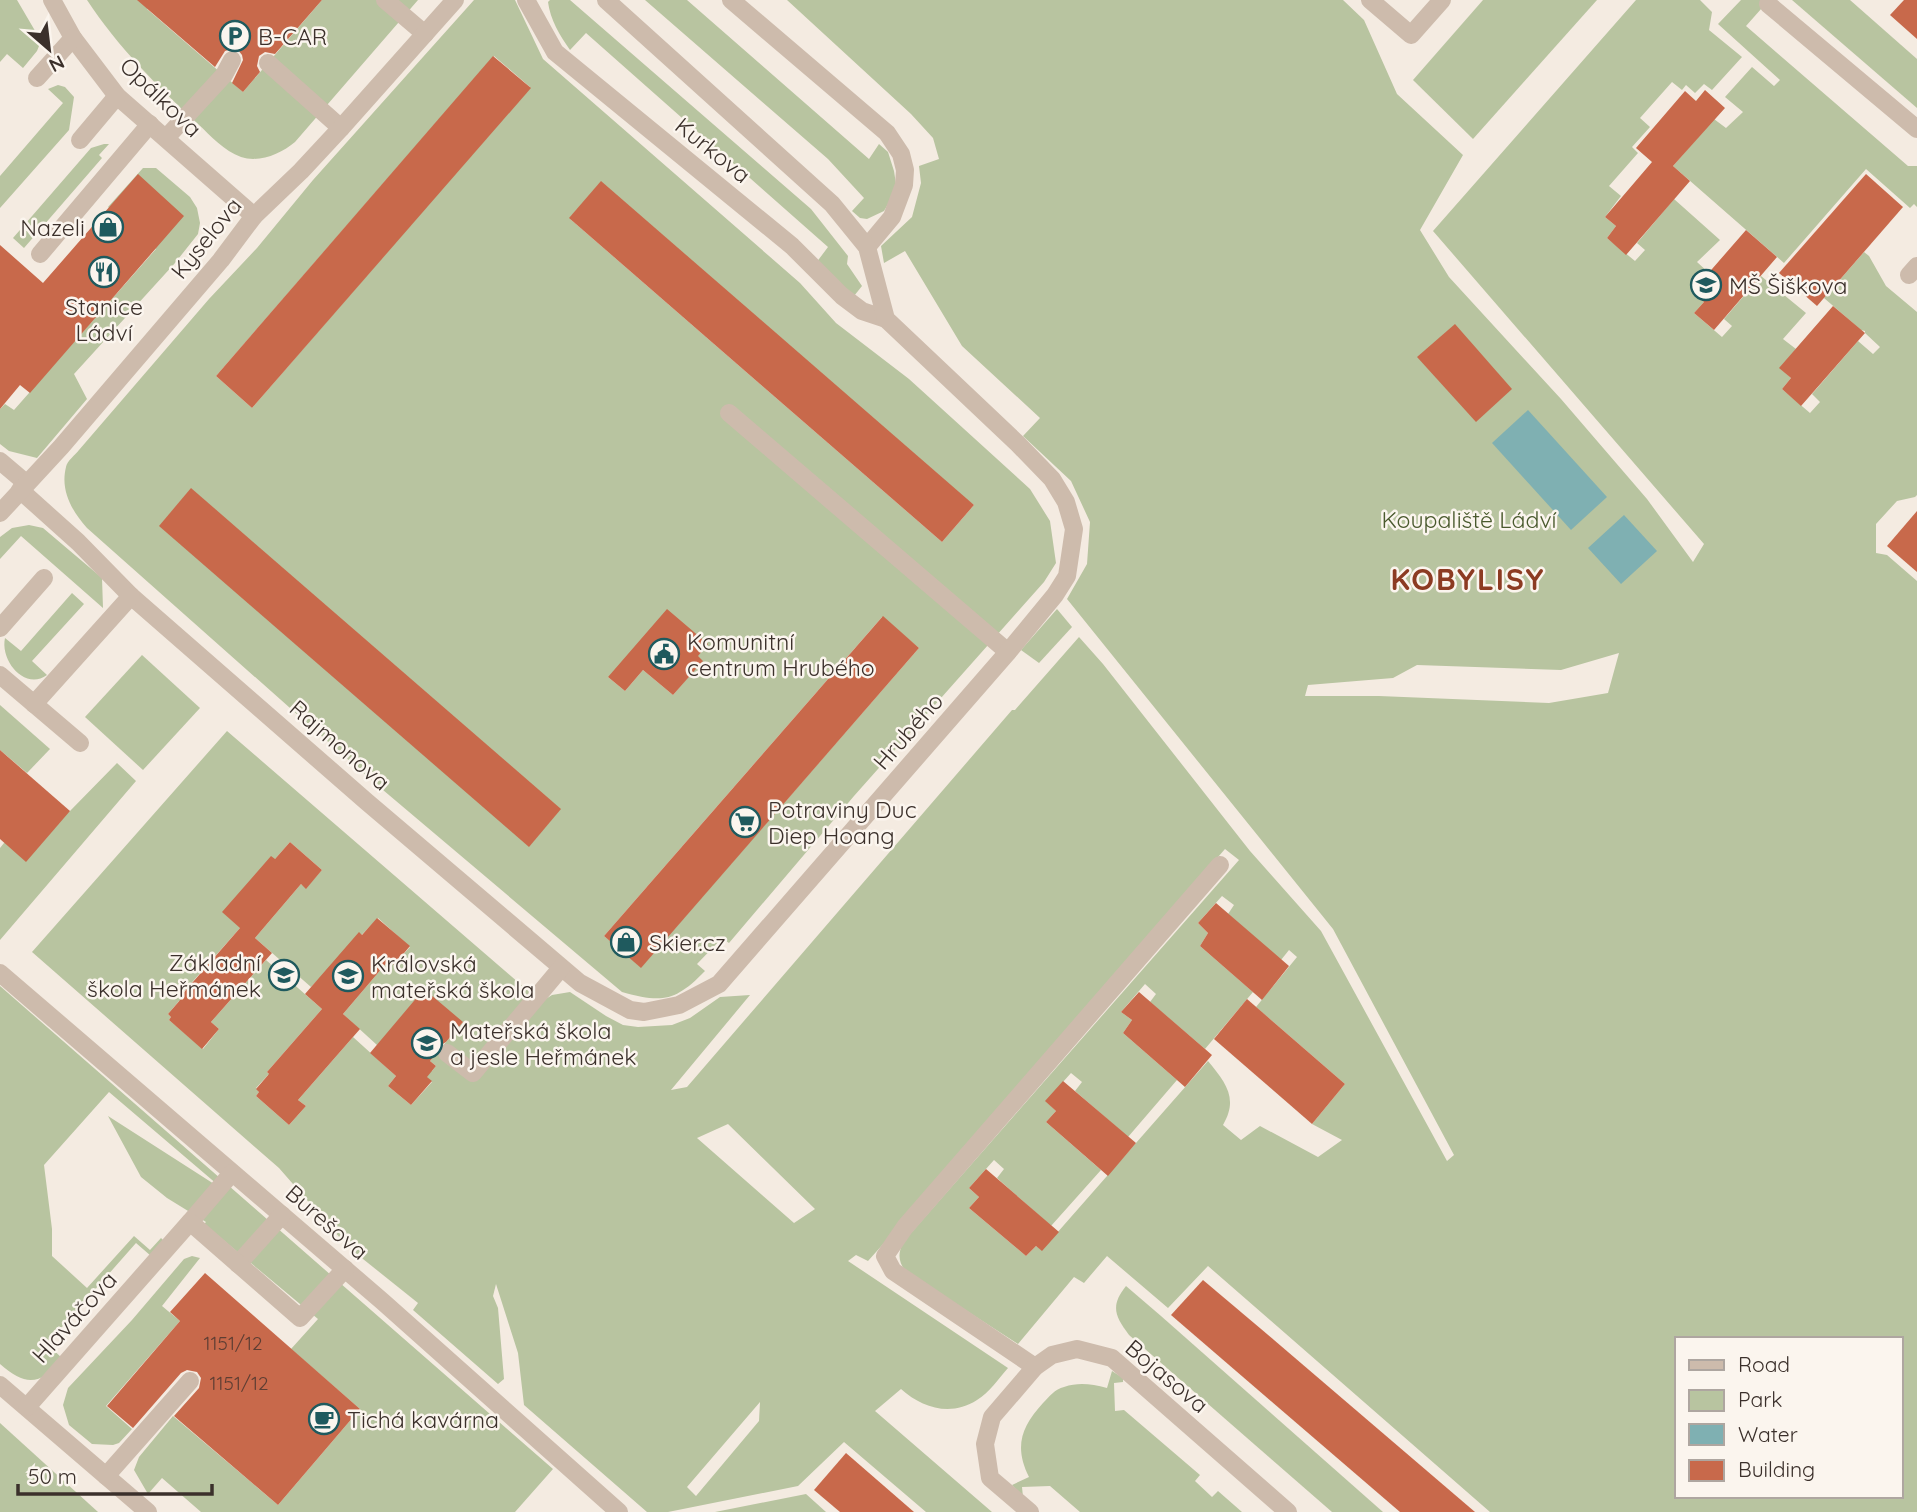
<svg xmlns="http://www.w3.org/2000/svg" width="1917" height="1512" font-family="Quicksand,sans-serif">
	<rect width="100%" height="100%" fill="#f4ebe1"/>
	<g fill="#b8c4a0" fill-rule="evenodd">
		<polygon points="0,0 17,0 41,41 37,51 23,68 7,54 0,62"/>
		<path d="M87,0H154L147,9L243,92L322,0H418L295,142C281,154 259,163 241,157C224,151 211,136 198,124C158,87 117,46 87,0Z"/>
		<path d="M474,0H515L543,59L800,283L836,323L909,379L1030,489L1050,521L1056,563L1044,582L854,796L729,943L722,938L697,964L705,971C675,1002 662,1003 622,992L370,779L87,528C72,511 60,491 66,467C67,461 75,455 79,450L209,299L257,248L313,180ZM494,56L530,87L252,408L216,376ZM569,218L974,505L942,542ZM882,617L919,648L641,967L604,936ZM697,656L702,661L673,695L643,670L625,691L608,677Z"/>
		<path d="M550,0H570L811,209L848,256L847,264L862,286L854,296L816,263L828,247L586,33L570,50C560,36 550,19 548,2Z"/>
		<polygon points="645,0 687,0 869,159 879,144 888,152 894,171 896,184 891,199 884,211 867,219 860,218 852,211 864,198 828,159"/>
		<path d="M787,0H1343L1364,20L1397,94L1463,155L1420,230L1449,277L1561,399L1647,499L1693,562L1704,544L1433,231L1636,0H1700L1712,12L1709,30L1742,57L1712,90L1704,84L1695,93L1686,85L1682,90L1672,82L1640,118L1650,127L1632,147L1638,153L1609,186L1621,196L1605,217L1616,226L1607,238L1635,261L1645,250L1637,243L1674,199L1720,240L1697,262L1709,273L1692,292L1704,302L1694,313L1722,337L1732,326L1724,319L1761,276L1806,313L1783,339L1796,349L1780,368L1791,378L1782,389L1810,413L1820,402L1812,394L1858,341L1873,354L1880,347L1865,333V331L1861,330L1824,298L1864,252L1869,256L1886,286L1917,312V495L1915,497L1897,501L1876,524V553L1887,555L1917,581V1512H1490L1208,1266L1168,1308L1107,1256L1084,1283L1074,1277L1018,1344L905,1271C898,1260 898,1254 903,1242L1239,860L1225,849L973,1137L901,1224L868,1261L856,1255L848,1261L1008,1368C999,1378 989,1393 977,1400C951,1417 922,1408 901,1389L875,1411L992,1512H926L844,1442L798,1486L668,1512H647L524,1405L518,1353L496,1284L493,1296L498,1308L504,1379L498,1384L413,1310L418,1303L348,1247L279,1168L32,952L227,731L541,1002L552,995L570,992L606,1016L623,1025L638,1027L672,1025L690,1018L720,997L750,995L671,1090L687,1087L1012,710H1015L1079,637L1103,664L1250,851L1321,931L1447,1161L1454,1155L1333,929L1067,599L1087,564L1090,522L1071,481L1023,436L1040,418L962,346L905,251L884,263L881,246L912,217L921,183L919,166L939,159L933,138L911,114ZM1619,653L1608,693L1549,703L1379,696H1305L1308,685L1393,678L1417,665L1561,670ZM290,842L322,870L306,888L301,884L255,938L311,987L378,918L410,947L394,964L389,960L343,1014L377,1045L463,1022L430,1061L436,1066L432,1071L426,1066L421,1072L432,1082L411,1105L388,1086L396,1076L353,1037L298,1100L306,1106L289,1125L256,1096L259,1092L256,1088L268,1075L271,1078L272,1077L267,1072L322,1009L266,960L211,1022L219,1029L203,1049L169,1020L171,1017L168,1014L179,1001L184,1003L179,997L240,928L275,859ZM1222,896L1234,905L1228,914L1281,960L1289,950L1297,957L1256,1007L1345,1084L1312,1124L1342,1140L1318,1157L1260,1126L1241,1140L1223,1125C1239,1098 1225,1082 1208,1061L1042,1250L1036,1246L1026,1256L969,1208L979,1197L969,1188L994,1160L1004,1169L997,1178L1051,1226L1101,1170L1046,1122L1056,1111L1046,1101L1071,1073L1082,1082L1075,1091L1128,1137L1177,1080L1123,1033L1132,1020L1121,1012L1145,984L1156,994L1150,1002L1205,1049L1253,992L1200,946L1208,933L1198,923ZM728,1124L815,1209L794,1223L697,1138ZM1677,1339H1901V1496H1677ZM760,1402L759,1421L696,1496L687,1487Z"/>
		<polygon points="1483,0 1597,0 1473,139 1413,80"/>
		<polygon points="1741,0 1769,0 1746,26 1908,166 1917,166 1917,207 1914,204 1910,208 1866,169 1784,263 1673,166 1714,119 1726,128 1743,112 1725,97 1752,67 1774,86 1780,80 1718,24"/>
		<polygon points="1792,0 1850,0 1917,59 1917,108"/>
		<polygon points="58,85 65,87 74,97 69,130 0,208 0,176 63,103 48,89"/>
		<polygon points="104,144 109,144 99,155 102,158 24,248 13,238 91,148"/>
		<polygon points="143,168 156,168 190,197 197,208 200,223 198,234 175,263 74,374 87,399 37,458 9,451 0,444 0,409 5,404 14,410 156,249 108,207"/>
		<polygon points="29,525 43,528 102,578 103,608 21,536 0,559 0,537 12,528"/>
		<path d="M72,593L84,604L32,661L47,675C25,691 0,661 5,638L21,651Z"/>
		<polygon points="1057,609 1072,627 1039,663 1021,650"/>
		<polygon points="142,655 200,708 143,770 85,717"/>
		<polygon points="0,705 50,749 27,773 0,750"/>
		<polygon points="117,763 136,781 0,940 0,848 4,843 70,811"/>
		<path d="M0,986L553,1469L515,1512H201L162,1478L148,1494L134,1470L139,1457L173,1416L278,1505L360,1409L291,1349L318,1319L204,1224L206,1222L167,1198L141,1177L108,1116L225,1191L109,1092L44,1165L52,1229V1256L87,1288L134,1236L150,1250L161,1238L165,1242L151,1256L136,1243L47,1344L63,1359C41,1384 27,1388 0,1364Z"/>
		<polygon points="192,1256 200,1258 162,1306 180,1321 106,1406 132,1429 119,1443 113,1445 92,1444 69,1425 63,1405 68,1388 132,1320 184,1259"/>
		<path d="M1126,1286L1161,1316L1383,1512H1332L1129,1335C1115,1316 1110,1306 1126,1286Z"/>
		<path d="M1112,1371L1123,1378V1382L1114,1383L1115,1411L1124,1410L1200,1475L1195,1481L1212,1497L1218,1491L1242,1512H1080L1050,1486L1022,1487L1023,1497L1012,1485L1029,1477C1014,1447 1021,1427 1043,1403C1049,1397 1055,1389 1064,1387C1079,1382 1091,1384 1107,1388Z"/>
		<polygon points="0,1423 98,1512 0,1512"/>
		<polygon points="806,1494 826,1512 715,1512"/>
	</g>
	<g fill="#7fb0b2">
		<polygon points="1528,410 1607,497 1571,530 1492,443"/>
		<polygon points="1624,515 1657,551 1621,584 1588,548"/>
	</g>
	<g fill="#c8694b">
		<polygon points="137,0 322,0 275,54 265,52 259,56 257,66 260,72 243,92 232,83 243,60 242,55 238,50 231,49 225,51 215,67"/>
		<polygon points="1904,0 1917,0 1917,39 1890,15"/>
		<polygon points="493,56 531,88 252,408 216,376"/>
		<polygon points="1705,90 1725,108 1673,166 1690,181 1626,255 1607,238 1616,226 1605,217 1652,162 1636,148 1685,91 1696,101"/>
		<polygon points="138,174 184,216 30,393 20,385 0,409 0,245 43,283"/>
		<polygon points="1866,174 1903,207 1817,306 1779,273"/>
		<polygon points="601,181 974,505 942,542 569,218"/>
		<polygon points="1746,230 1777,257 1714,330 1694,313 1704,302 1692,292"/>
		<polygon points="1833,306 1865,333 1801,406 1782,389 1791,378 1779,368"/>
		<polygon points="1455,324 1512,389 1476,422 1417,357"/>
		<polygon points="191,488 561,809 529,847 159,526"/>
		<polygon points="1917,511 1917,572 1887,546"/>
		<polygon points="667,609 708,644 698,656 703,661 673,695 643,670 625,691 608,677"/>
		<polygon points="883,616 919,648 641,968 604,936"/>
		<polygon points="0,750 70,811 26,862 0,839"/>
		<polygon points="290,842 322,870 306,889 301,884 255,938 272,953 211,1022 219,1029 202,1049 169,1020 171,1017 168,1014 181,999 179,998 240,928 222,912 271,856 275,859"/>
		<polygon points="1216,903 1289,966 1262,1000 1200,946 1208,933 1198,923"/>
		<polygon points="377,918 410,946 394,965 389,960 343,1014 360,1029 298,1100 306,1106 289,1125 256,1096 259,1092 256,1089 269,1074 267,1072 322,1009 305,994 359,932 362,935"/>
		<polygon points="424,989 463,1022 446,1042 438,1047 436,1054 430,1061 436,1066 427,1077 432,1081 411,1105 388,1086 396,1076 370,1053"/>
		<polygon points="1139,992 1212,1055 1185,1087 1123,1033 1132,1020 1121,1012"/>
		<polygon points="1247,999 1345,1084 1312,1124 1214,1039"/>
		<polygon points="1063,1081 1136,1143 1108,1176 1046,1122 1056,1111 1045,1101"/>
		<polygon points="986,1169 1059,1232 1042,1251 1036,1246 1026,1256 969,1208 979,1197 969,1188"/>
		<polygon points="205,1273 360,1409 278,1505 174,1416 199,1388 201,1378 197,1372 187,1370 181,1373 133,1428 107,1406 180,1321 170,1312"/>
		<polygon points="1203,1280 1274,1340 1475,1512 1400,1512 1171,1315"/>
		<polygon points="846,1453 914,1512 840,1512 814,1490"/>
	</g>
	<g fill="none" stroke-linecap="round" stroke-linejoin="round">
		<g stroke="#cdbbac" stroke-width="18">
			<polyline points="52,0 73,38 117,96 254,216"/>
			<polyline points="385,0 425,34"/>
			<polyline points="526,0 555,52 792,246 842,296 862,311 886,319"/>
			<polyline points="731,0 887,133 901,154 905,170 904,185 892,217 867,247"/>
			<polyline points="1370,0 1411,35 1442,0"/>
			<polyline points="1768,4 1917,129"/>
			<polyline points="268,63 341,128"/>
			<polyline points="37,78 73,38"/>
			<polyline points="166,138 224,75 232,60"/>
			<polyline points="80,140 117,96"/>
			<polyline points="40,254 150,124"/>
			<polyline points="1909,275 1917,266"/>
			<polyline points="729,413 1008,652"/>
			<polyline points="0,461 26,483"/>
			<polyline points="20,490 78,542 131,596 367,802 580,983 630,1010 644,1012 679,1005 719,984 1008,652 1055,595 1067,576 1074,529 1066,502 1052,479 1018,444 886,319 867,247 832,204 606,0"/>
			<polyline points="0,513 61,447 221,260 254,216 301,171 341,128 455,0"/>
			<polyline points="0,628 44,578"/>
			<polyline points="0,675 80,743"/>
			<polyline points="34,704 131,596"/>
			<polyline points="0,973 382,1301 619,1512"/>
			<polyline points="447,1053 473,1073 561,968"/>
			<polyline points="190,1222 232,1173"/>
			<polyline points="238,1264 282,1215"/>
			<polyline points="1035,1367 893,1271 885,1256 905,1227 1220,865"/>
			<polyline points="0,1385 148,1512"/>
			<polyline points="27,1407 190,1222 300,1318 345,1269"/>
			<polyline points="106,1476 190,1381"/>
			<polyline points="1030,1512 990,1478 985,1444 992,1417 1035,1367 1052,1355 1077,1349 1112,1358 1288,1512"/>
		</g>
	</g>
	<defs>
		<g id="parking-ring" transform="scale(1.575)"><circle r="9.5" fill="#fbf5ee" stroke="#1f5a5e" stroke-width="1.5"/><path d="M-3.5-5.5H1a3.5 3.5 0 0 1 0 7H-1V5.5H-3.5ZM-1-3.4V-.6H.8a1.4 1.4 0 0 0 0-2.8Z" fill="#1f5a5e"/></g>
		<g id="shop-ring" transform="scale(1.575)"><circle r="9.5" fill="#fbf5ee" stroke="#1f5a5e" stroke-width="1.5"/><path d="M-5-2.5h2.3a2.7 3.5 0 0 1 5.4 0H5L5.5 6h-11ZM-1.5-2.5h3a1.5 2.3 0 0 0-3 0Z" fill="#1f5a5e"/></g>
		<g id="restaurant-ring" transform="scale(1.575)"><circle r="9.5" fill="#fbf5ee" stroke="#1f5a5e" stroke-width="1.5"/><path d="M-5-6h1v4h1v-4h1v4h1v-4h1v5L-1.5 .5V6h-2V.5L-5-1ZM5-6V6H3V1.5H1.5Q1.5-4 5-6Z" fill="#1f5a5e"/></g>
		<g id="school-ring" transform="scale(1.575)"><circle r="9.5" fill="#fbf5ee" stroke="#1f5a5e" stroke-width="1.5"/><path d="M0-5L7-2L0 1L-7-2ZM-4 1L0 2.5L4 1V4Q0 6-4 4Z" fill="#1f5a5e"/></g>
		<g id="civic-ring" transform="scale(1.575)"><circle r="9.5" fill="#fbf5ee" stroke="#1f5a5e" stroke-width="1.5"/><path d="M-.6-6.5H3V-4.5H.6V-3L4-1V1h2V6H-6V1h2V-1L-.6-3ZM-1.2 2.5V6h2.4V2.5Z" fill="#1f5a5e"/></g>
		<g id="supermarket-ring" transform="scale(1.575)"><circle r="9.5" fill="#fbf5ee" stroke="#1f5a5e" stroke-width="1.5"/><path d="M-6-5.5h2.5l.6 2H6L4.5 2H-2.5L-4.4-4H-6ZM-1.5 3.2a1.3 1.3 0 1 0 .1 0ZM3 3.2a1.3 1.3 0 1 0 .1 0Z" fill="#1f5a5e"/></g>
		<g id="cafe-ring" transform="scale(1.575)"><circle r="9.5" fill="#fbf5ee" stroke="#1f5a5e" stroke-width="1.5"/><path d="M-5.5-4.5H6V0H3Q3 3.5 0 3.5H-2.5Q-5.5 3.5-5.5 0ZM3-3.2v2h1.7v-2ZM-6 4.5H4V6H-6Z" fill="#1f5a5e"/></g>
	</defs>
	<g fill-rule="evenodd">
		<use href="#parking-ring" x="235" y="36"/>
		<use href="#shop-ring" x="108" y="227"/>
		<use href="#restaurant-ring" x="104" y="272"/>
		<use href="#school-ring" x="1706" y="285"/>
		<use href="#civic-ring" x="664" y="654"/>
		<use href="#supermarket-ring" x="745" y="822"/>
		<use href="#shop-ring" x="626" y="942"/>
		<use href="#school-ring" x="284" y="975"/>
		<use href="#school-ring" x="348" y="976"/>
		<use href="#school-ring" x="427" y="1043"/>
		<use href="#cafe-ring" x="324" y="1419"/>
	</g>
	<g text-anchor="middle" dominant-baseline="central" stroke-width="5" stroke-linejoin="round" paint-order="stroke">
		<g font-size="19" fill="#5e3e33">
			<text x="233" y="1343">1151/12</text>
			<text x="239" y="1383">1151/12</text>
		</g>
		<g font-size="23" fill="#3b302b" stroke="#fbf5ee" text-anchor="start">
			<text x="258" y="36">B-CAR</text>
			<text x="85" y="227" text-anchor="end">Nazeli</text>
			<text x="1729" y="285">MŠ Šiškova</text>
			<text x="104" y="306" text-anchor="middle">Stanice<tspan x="104" dy="26">Ládví</tspan></text>
			<text x="687" y="641">Komunitní<tspan x="687" dy="26">centrum Hrubého</tspan></text>
			<text x="768" y="809">Potraviny Duc<tspan x="768" dy="26">Diep Hoang</tspan></text>
			<text x="649" y="942">Skier.cz</text>
			<text x="261" y="962" text-anchor="end">Základní<tspan x="261" dy="26">škola Heřmánek</tspan></text>
			<text x="371" y="963">Královská<tspan x="371" dy="26">mateřská škola</tspan></text>
			<text x="450" y="1030">Mateřská škola<tspan x="450" dy="26">a jesle Heřmánek</tspan></text>
			<text x="347" y="1419">Tichá kavárna</text>
		</g>
		<g font-size="23" fill="#3b302b" stroke="#fbf5ee">
			<text transform="translate(161 97) rotate(44)">Opálkova</text>
			<text transform="translate(713 150) rotate(39)">Kurkova</text>
			<text transform="translate(206 238) rotate(-51)">Kyselova</text>
			<text transform="translate(908 731) rotate(-49)">Hrubého</text>
			<text transform="translate(340 745) rotate(41)">Rajmonova</text>
			<text transform="translate(327 1222) rotate(41)">Burešova</text>
			<text transform="translate(74 1317) rotate(-48)">Hlaváčova</text>
			<text transform="translate(1167 1376) rotate(40)">Bojasova</text>
		</g>
		<g font-size="23" fill="#4a5a2e" stroke="#fbf5ee">
			<text x="1469" y="519">Koupaliště Ládví</text>
		</g>
		<g font-size="30" font-weight="bold" letter-spacing="2" fill="#8c3b22" stroke="#fbf5ee">
			<text x="1468" y="579">KOBYLISY</text>
		</g>
	</g>
	<rect x="1675" y="1337" width="228" height="161" fill="#fbf5ee" stroke="#aea6a0" stroke-width="2"/>
	<rect x="1689" y="1360" width="35" height="10" fill="#cdbbac" stroke="#aea6a0" stroke-width="2"/>
	<text x="1738" y="1372" font-size="21" fill="#3b302b">Road</text>
	<rect x="1689" y="1390" width="35" height="21" fill="#b8c4a0" stroke="#aea6a0" stroke-width="2"/>
	<text x="1738" y="1407" font-size="21" fill="#3b302b">Park</text>
	<rect x="1689" y="1424" width="35" height="21" fill="#7fb0b2" stroke="#aea6a0" stroke-width="2"/>
	<text x="1738" y="1442" font-size="21" fill="#3b302b">Water</text>
	<rect x="1689" y="1460" width="35" height="21" fill="#c8694b" stroke="#aea6a0" stroke-width="2"/>
	<text x="1738" y="1477" font-size="21" fill="#3b302b">Building</text>
	<g transform="translate(49 49) rotate(152)" stroke="#fbf5ee" stroke-width="5" paint-order="stroke">
	<path d="M0-5L12 26L0 18L-12 26Z" fill="#3b302b"/>
	<text y="-10" font-size="19" font-weight="bold" text-anchor="middle" fill="#3b302b">N</text>
	</g>
	<path d="M18 1484v10h194v-10" fill="none" stroke="#3b302b" stroke-width="3.5"/>
	<text x="28" y="1484" font-size="21" fill="#3b302b" stroke="#fbf5ee" stroke-width="5" paint-order="stroke">50 m</text>
</svg>
